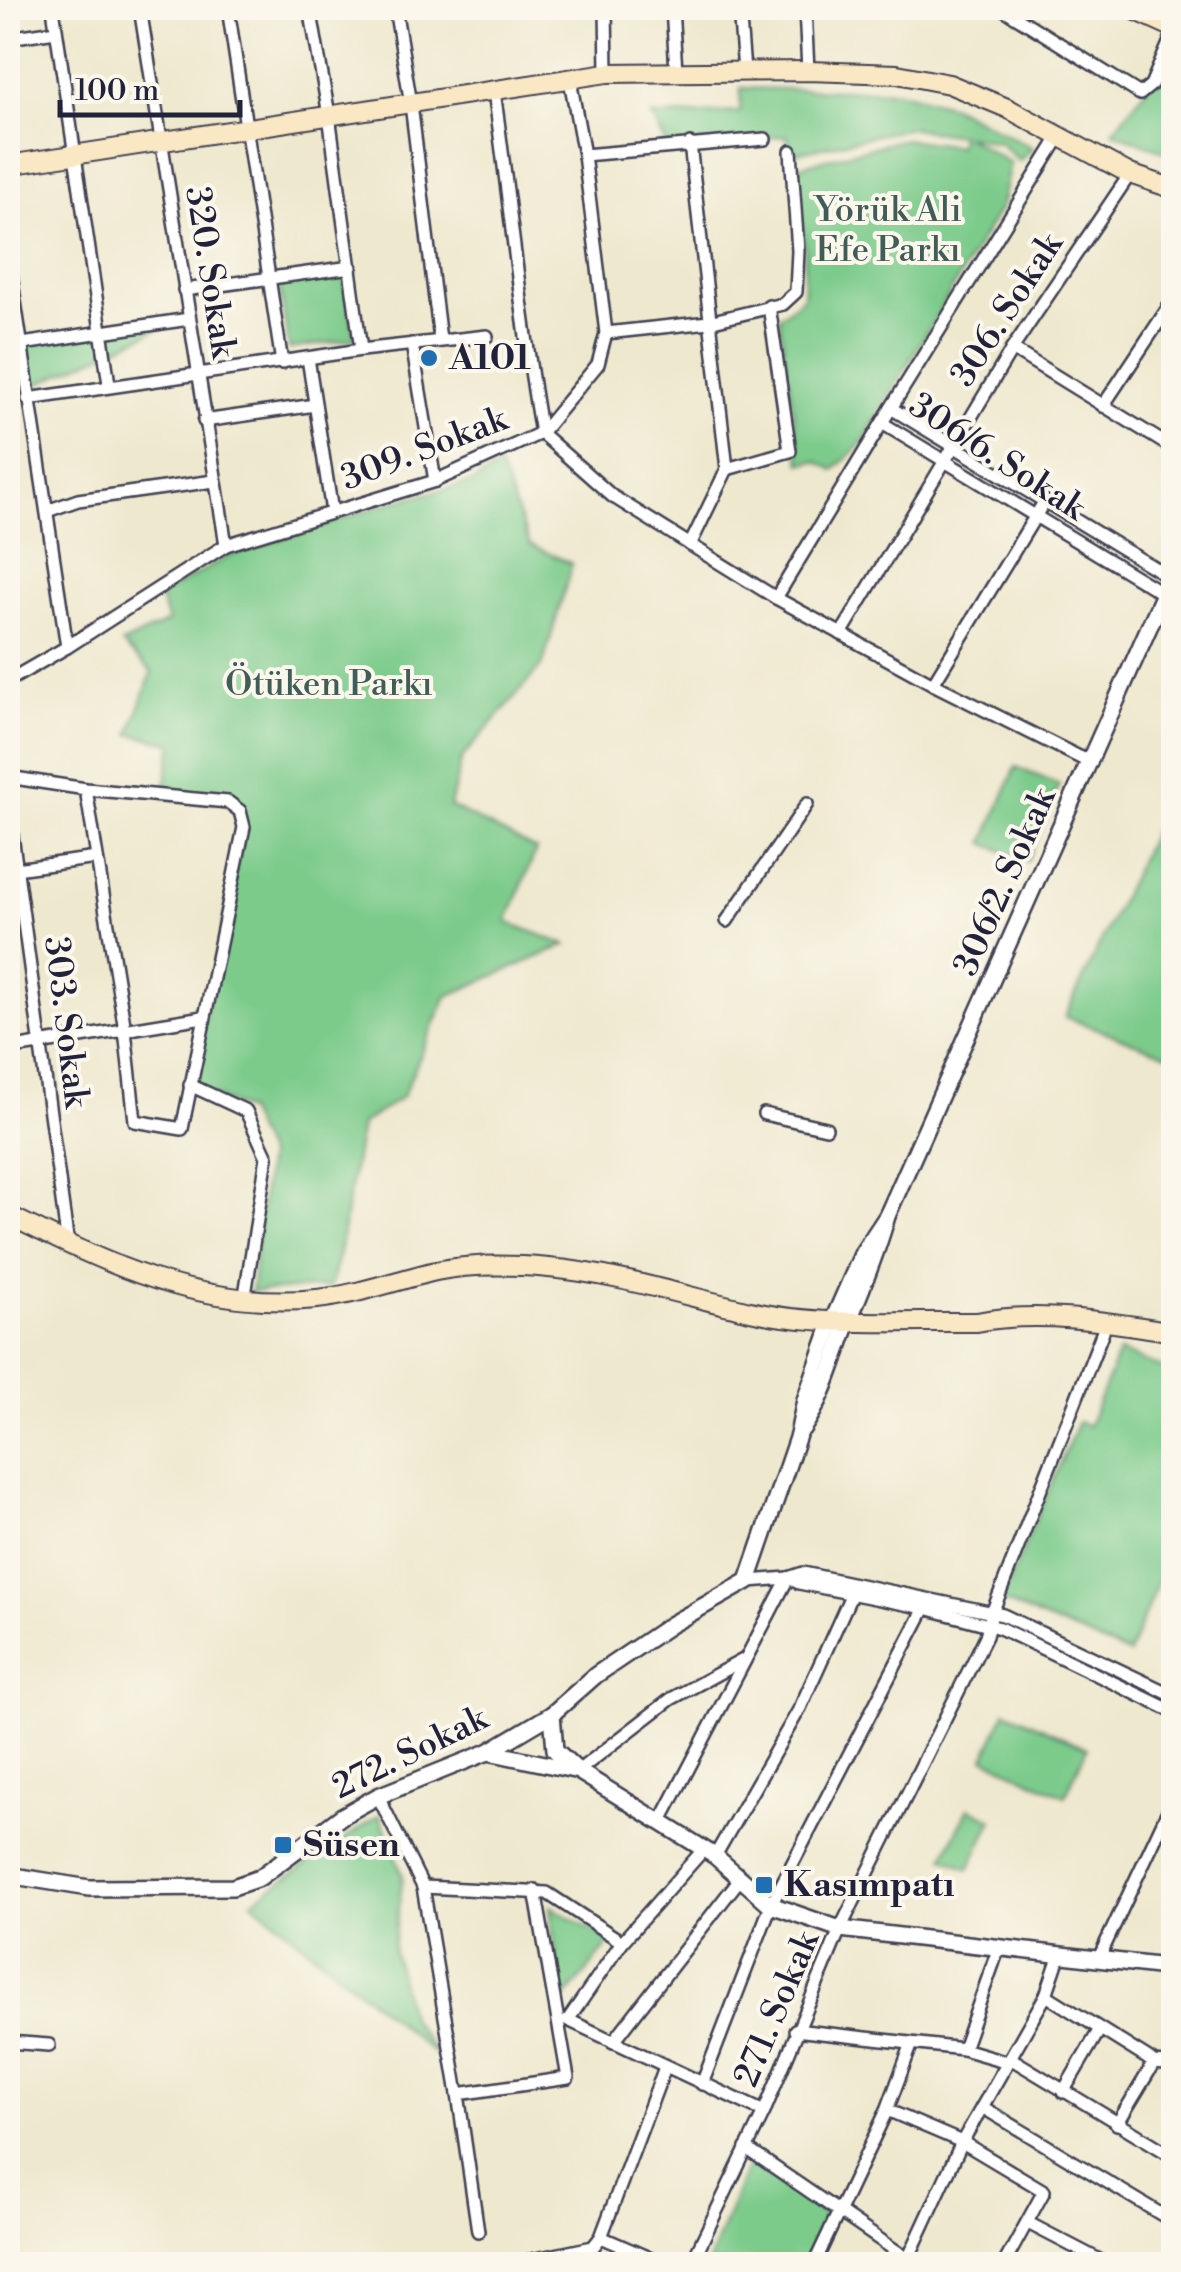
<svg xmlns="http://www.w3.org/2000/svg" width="1181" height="2272" font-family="'Libre Bodoni',serif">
	<rect width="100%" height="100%" fill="#fbf7ec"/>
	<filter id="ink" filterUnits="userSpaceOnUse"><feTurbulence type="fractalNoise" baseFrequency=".01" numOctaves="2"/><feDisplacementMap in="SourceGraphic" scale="20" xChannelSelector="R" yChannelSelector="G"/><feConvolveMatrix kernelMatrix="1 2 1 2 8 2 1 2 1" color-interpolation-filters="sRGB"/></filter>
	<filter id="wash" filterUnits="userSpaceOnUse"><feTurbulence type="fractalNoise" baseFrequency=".0048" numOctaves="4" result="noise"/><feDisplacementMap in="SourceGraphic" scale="40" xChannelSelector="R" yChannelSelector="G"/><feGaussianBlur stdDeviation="2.25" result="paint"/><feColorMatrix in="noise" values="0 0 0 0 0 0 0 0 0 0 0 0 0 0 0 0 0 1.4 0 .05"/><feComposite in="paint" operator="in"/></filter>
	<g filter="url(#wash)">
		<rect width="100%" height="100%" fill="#eee8ce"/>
		<g fill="#7bcb8b" stroke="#4e7663" stroke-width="2.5">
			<polygon points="1156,75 1173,84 1173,155 1113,132"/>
			<polygon points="741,88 897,91 952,106 1033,148 1019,161 999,142 965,136 1010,163 1001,206 860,446 834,470 816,461 801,463 779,317 803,297 805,253 796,167 904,139 958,146 961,135 908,128 791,154 787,136 667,146 652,117 740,112"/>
			<polygon points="344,275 355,339 289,349 279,285"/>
			<polygon points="188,315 40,383 28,384 23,346"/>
			<polygon points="499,466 530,545 572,564 543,664 462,758 450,806 536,850 507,922 566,945 447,996 402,1097 361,1124 339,1253 330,1287 251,1292 267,1156 246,1111 190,1085 244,827 228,802 163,797 173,743 130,734 152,672 122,644 168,622 159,596 227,557 395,501 471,483"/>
			<polygon points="1016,767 1059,785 1027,861 984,843"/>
			<polygon points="1173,790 1173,1057 1065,1017"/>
			<polygon points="1119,1352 1173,1372 1173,1421 1160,1454 1173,1460 1173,1543 1129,1654 1001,1601 1078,1422 1088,1426"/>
			<polygon points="1006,1711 1087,1748 1065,1796 984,1758"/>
			<polygon points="969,1808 993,1819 969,1869 944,1857"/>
			<polygon points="380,1815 403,1877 393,1948 410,2018 441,2059 252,1901"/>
			<polygon points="550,1906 611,1941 561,2004"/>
			<polygon points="748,2163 825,2213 806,2264 708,2264"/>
		</g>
	</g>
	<g filter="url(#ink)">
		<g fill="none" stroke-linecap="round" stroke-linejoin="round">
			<g stroke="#414051" stroke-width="16">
				<g id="minor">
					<polyline points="53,8 109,384"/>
					<polyline points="140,8 226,545"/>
					<polyline points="228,8 282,363"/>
					<polyline points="310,8 329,115 361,350"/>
					<polyline points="395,8 411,104 440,340"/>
					<polyline points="606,8 607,73"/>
					<polyline points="672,8 676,71"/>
					<polyline points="739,8 744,71"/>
					<polyline points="805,8 808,71"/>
					<polyline points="1002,8 1140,94 1151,85 1174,32"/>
					<polyline points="8,38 56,31"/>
					<path d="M494,91C510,205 521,320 541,433"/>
					<polyline points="690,144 727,469 690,545"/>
					<polyline points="584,155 765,139"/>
					<polyline points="8,255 67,647"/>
					<polyline points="184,290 351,267"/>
					<polyline points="606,333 709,322 783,304 796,292 798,251 791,151"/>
					<polyline points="22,344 189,319"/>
					<polyline points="412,344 435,481"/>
					<polyline points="1012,349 1174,449"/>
					<polyline points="308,358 332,512"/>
					<polyline points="28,399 361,350 487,336"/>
					<polyline points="1103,406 1174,299"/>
					<polyline points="891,408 1060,136"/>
					<polyline points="204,421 315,405"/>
					<polyline points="882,423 1164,594"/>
					<polyline points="541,433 612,496 776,598 933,684 1091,763"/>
					<polyline points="727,469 790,451 769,306"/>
					<polyline points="47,511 78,500 214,481"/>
					<polyline points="776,598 891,408 1171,578"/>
					<polyline points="841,634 1012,349 1130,174"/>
					<polyline points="8,681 67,647 226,545 435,481 541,433 598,364 606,333 584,155 570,80"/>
					<polyline points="933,684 1044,502"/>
					<polyline points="8,777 86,789 228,802 240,811 244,827 182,1129 135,1121 125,1030 86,789"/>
					<polyline points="8,806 68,1245"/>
					<polyline points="8,870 97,858"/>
					<polyline points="727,921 807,804"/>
					<polyline points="8,1049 203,1017"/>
					<polyline points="190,1085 246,1111 267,1157 244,1301"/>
					<polyline points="764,1114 826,1128"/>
					<polyline points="788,1578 799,1583 925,1608 1000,1628 1174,1712"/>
					<polyline points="748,1581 788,1578 803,1573 1003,1615 1174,1696"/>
					<polyline points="578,1771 671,1699 743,1660"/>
					<polyline points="378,1796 423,1887 458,2094 478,2231"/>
					<polyline points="661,1821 788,1578"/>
					<polyline points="715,1856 800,1708 852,1593"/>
					<polyline points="423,1887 547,1893 622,1942 568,2020 764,2112"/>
					<polyline points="622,1942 704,1849"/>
					<polyline points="1098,1960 1174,1798"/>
					<polyline points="1046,1995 1155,2063 1174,2065"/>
					<polyline points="795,2030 963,2049 1008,2062"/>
					<polyline points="8,2042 49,2045"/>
					<polyline points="613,2042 739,1880"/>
					<polyline points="963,2049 999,1947"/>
					<polyline points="1010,2058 1174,2157"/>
					<polyline points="702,2084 771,1905 925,1608"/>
					<polyline points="1063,2092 1100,2029"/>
					<polyline points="458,2094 568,2078 535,1890"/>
					<polyline points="982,2107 1174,2222"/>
					<polyline points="887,2110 962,2142 1044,2191 1004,2264"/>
					<polyline points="1117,2124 1154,2063"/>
					<polyline points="746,2148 908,2259 906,2263"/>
					<polyline points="1028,2223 1107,2264"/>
					<polyline points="601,2237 663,2264"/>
					<polyline points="908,2259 962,2142 1046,1995 1060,1954"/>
					<polyline points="512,2264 593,2247 601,2237 665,2067"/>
					<polyline points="691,2264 764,2112 840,1929 986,1636 992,1613 1107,1321"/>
					<polyline points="814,2264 887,2110 911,2046"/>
				</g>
			</g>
			<g stroke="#414051" stroke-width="20">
				<g id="tertiary">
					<path d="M802,1429C826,1396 834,1358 849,1320C863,1285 877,1253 887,1216L1174,571"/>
					<polyline points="552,1714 555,1750 578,1771 715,1856 771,1905 840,1929 1174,1968"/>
					<polyline points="488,1752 574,1770"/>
					<polyline points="8,1875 89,1888 233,1887 259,1878 342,1816 378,1796 488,1752 552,1714 596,1675 670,1625 748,1581 798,1435 805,1400 833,1320 863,1252 887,1216"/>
				</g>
			</g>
			<g stroke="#414051" stroke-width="22">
				<g id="secondary">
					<polyline points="1130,8 1174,28"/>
					<polyline points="8,165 607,73 808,71 897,74 949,84 1007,108 1130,174 1174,189"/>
					<path d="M8,1215C109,1265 201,1310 317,1299C357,1295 397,1280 436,1271C470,1264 514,1265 549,1268C617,1274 684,1296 750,1311C819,1327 906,1321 977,1322C1040,1310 1111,1322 1174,1332"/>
				</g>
			</g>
			<use href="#minor" stroke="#fff" stroke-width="11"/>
			<use href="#tertiary" stroke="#fff" stroke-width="15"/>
			<use href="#secondary" stroke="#fae7c3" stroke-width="18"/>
		</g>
	</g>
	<g fill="#1f6fb2" stroke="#fbf7ec" stroke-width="4">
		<circle cx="429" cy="358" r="10"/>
		<rect x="273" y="1835" width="20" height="20" rx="5"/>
		<rect x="754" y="1875" width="20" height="20" rx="5"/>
	</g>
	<g text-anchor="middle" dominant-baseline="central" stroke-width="8" stroke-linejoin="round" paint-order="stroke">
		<g font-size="35" fill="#415d57" stroke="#fbf7ec">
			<text x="888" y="210">Yörük Ali<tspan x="888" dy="40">Efe Parkı</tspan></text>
			<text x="329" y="684">Ötüken Parkı</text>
		</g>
		<g font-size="35" fill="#22223b" stroke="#fbf7ec">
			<text transform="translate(210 272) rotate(81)">320. Sokak</text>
			<text transform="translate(1007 310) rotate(-57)">306. Sokak</text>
			<text transform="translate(424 449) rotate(-21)">309. Sokak</text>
			<text transform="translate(997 457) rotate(33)">306/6. Sokak</text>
			<text transform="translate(1005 882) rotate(-66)">306/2. Sokak</text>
			<text transform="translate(66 1022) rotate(83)">303. Sokak</text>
			<text transform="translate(410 1753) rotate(-26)">272. Sokak</text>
			<text transform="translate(777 2009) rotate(-67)">271. Sokak</text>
		</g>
		<g font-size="35" font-weight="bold" fill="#22223b" stroke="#fbf7ec" text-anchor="start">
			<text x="449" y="358">A101</text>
			<text x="303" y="1845">Süsen</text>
			<text x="784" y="1885">Kasımpatı</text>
		</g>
	</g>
	<rect width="1181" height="2272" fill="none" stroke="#fbf7ec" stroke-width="40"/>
	<path d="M60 100v15h180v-15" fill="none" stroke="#22223b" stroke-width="5"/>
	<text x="75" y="100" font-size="30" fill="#22223b" stroke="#fbf7ec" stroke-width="8" paint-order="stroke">100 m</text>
</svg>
